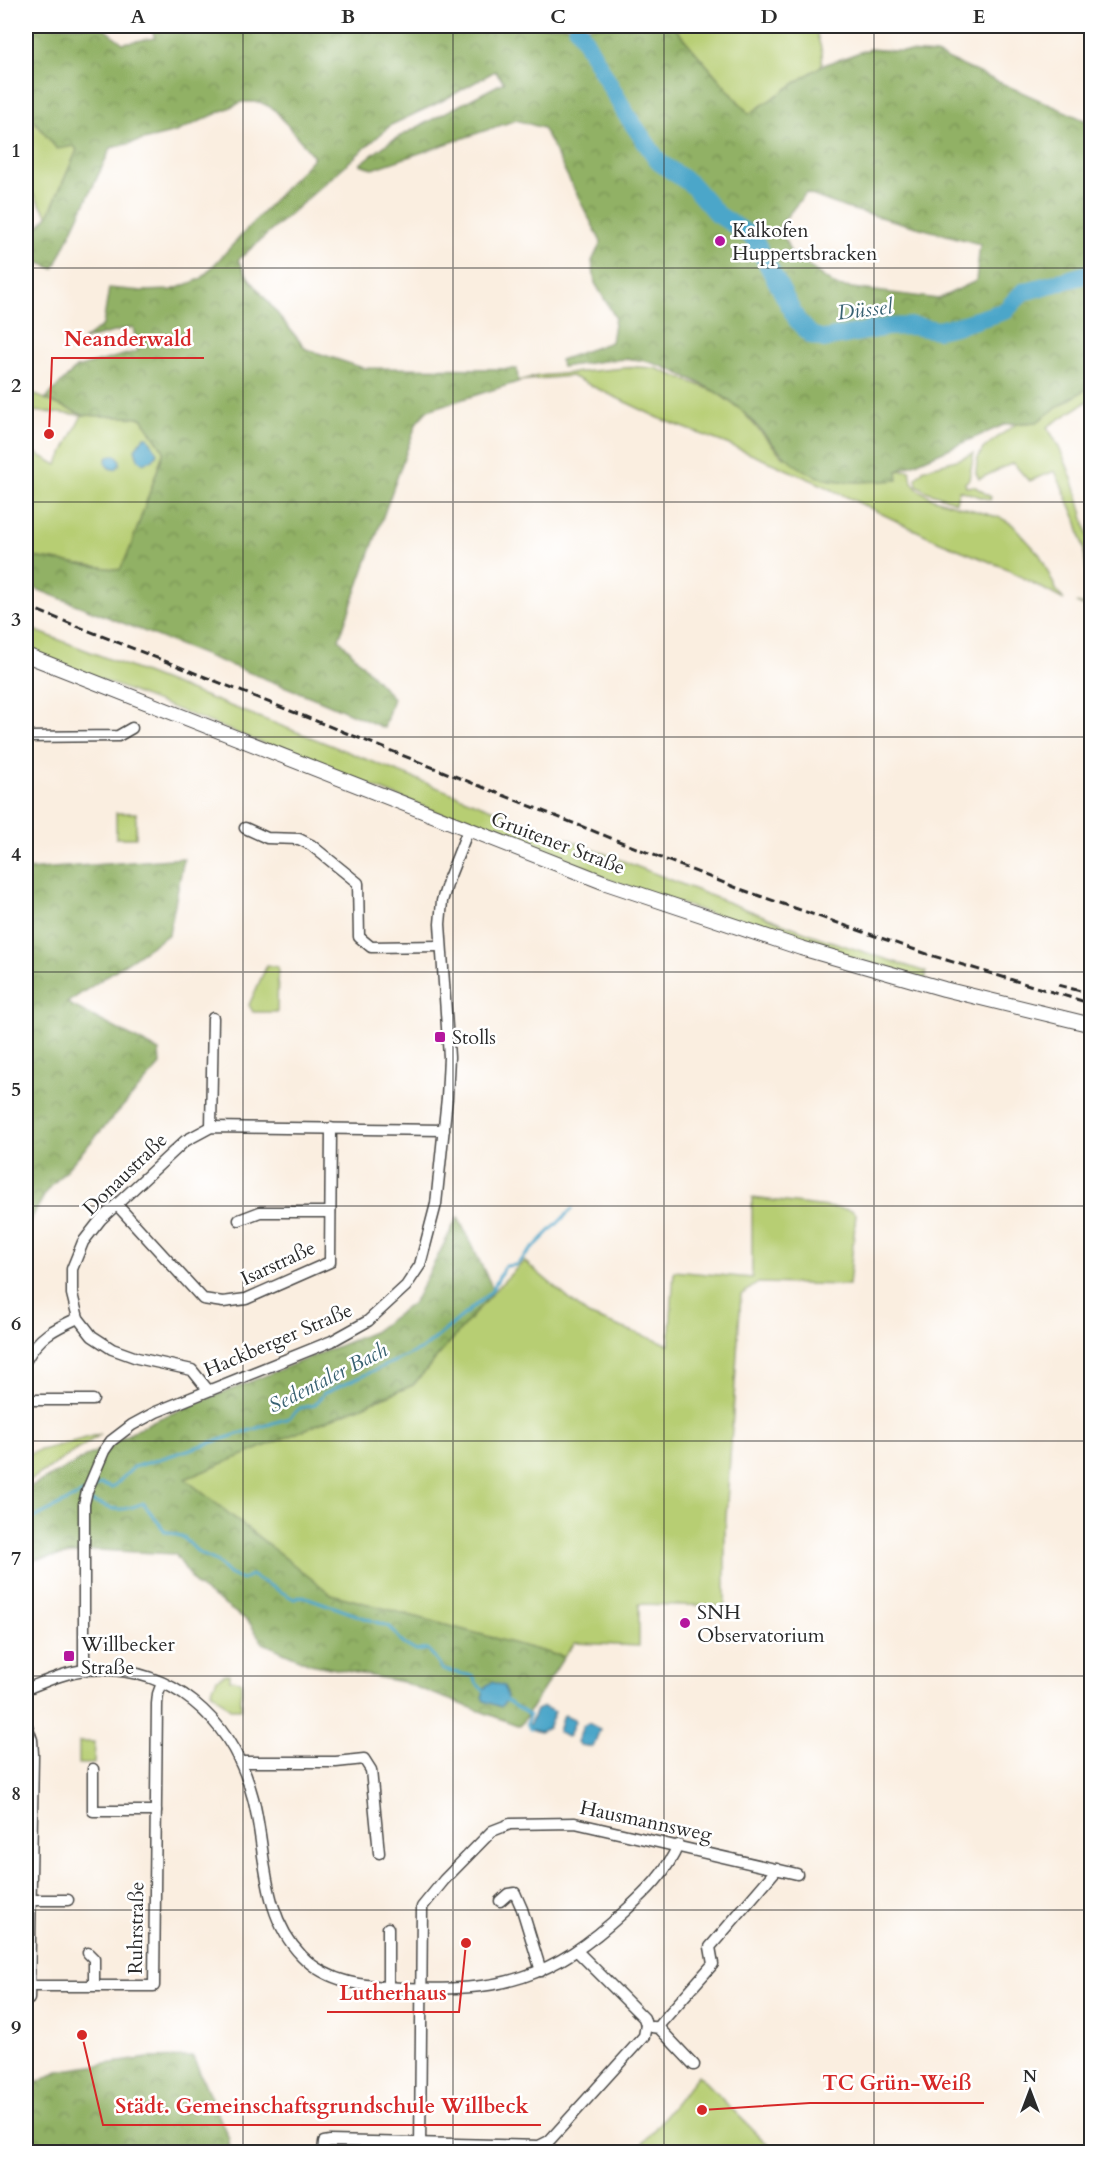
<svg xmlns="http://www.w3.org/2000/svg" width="1117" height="2178" font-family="Cardo,serif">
	<defs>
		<pattern id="forest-crowns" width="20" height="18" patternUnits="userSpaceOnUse" patternTransform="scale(1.5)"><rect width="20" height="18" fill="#91b165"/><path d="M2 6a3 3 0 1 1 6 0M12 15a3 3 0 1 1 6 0" fill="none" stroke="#779053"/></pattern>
	</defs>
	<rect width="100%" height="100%" fill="#fff"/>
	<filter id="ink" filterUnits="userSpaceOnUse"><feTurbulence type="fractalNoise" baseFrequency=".0167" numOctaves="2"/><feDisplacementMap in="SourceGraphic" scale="12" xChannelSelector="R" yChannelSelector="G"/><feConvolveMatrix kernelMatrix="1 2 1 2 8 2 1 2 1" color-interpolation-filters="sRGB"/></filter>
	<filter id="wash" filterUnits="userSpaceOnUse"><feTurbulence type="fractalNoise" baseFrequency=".008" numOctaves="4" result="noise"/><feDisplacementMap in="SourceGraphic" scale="24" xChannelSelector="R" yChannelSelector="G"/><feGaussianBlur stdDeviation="1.35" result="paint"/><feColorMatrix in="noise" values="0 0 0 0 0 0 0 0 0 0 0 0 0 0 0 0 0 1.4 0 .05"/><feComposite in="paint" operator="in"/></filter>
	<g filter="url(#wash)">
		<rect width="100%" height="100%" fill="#faeee0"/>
		<g fill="#b7ce73" stroke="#717c4f" stroke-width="1.5">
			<path d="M673,26H816C816,40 826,52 821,66L749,114Z"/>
			<polygon points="26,111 56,148 74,146 77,150 48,216 26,184"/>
			<polygon points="636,367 655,368 714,391 741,410 782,456 856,482 897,480 896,471 910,470 912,482 919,490 934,499 1001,518 1012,524 1040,555 1057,591 1064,600 1003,567 940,542 816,482 727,444 661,419 571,376 518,381 538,376"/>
			<path d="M1091,386V399L1047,427C1069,459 1089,524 1091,563C1092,578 1091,594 1091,609L1076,603L1087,606L1091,603L1084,550L1076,519L1055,471L1029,481L1013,463L979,479L976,473L977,460L983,449L990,443L1016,424L1037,422L1053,410Z"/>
			<polygon points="26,391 83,415 142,418 164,451 130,549 120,570 26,556 26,448 57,465 82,415 30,411 26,419"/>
			<polygon points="974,453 969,479 965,483 966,487 974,486 991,497 990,500 959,490 956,502 926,491 917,485 916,478 924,469 960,459"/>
			<polygon points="26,627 310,737 714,897 821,938 926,972 926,979 810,946 620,884 26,650"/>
			<rect x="116" y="813" width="20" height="25"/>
			<polygon points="267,965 278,967 277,1012 253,1012 249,1005"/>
			<polygon points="752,1198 852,1210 856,1214 849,1285 758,1283 741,1295 725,1532 725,1606 639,1604 639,1646 575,1643 564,1657 330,1594 185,1479 413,1385 494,1291 524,1261 588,1315 669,1345 674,1271 752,1278"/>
			<polygon points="101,1434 26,1483 26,1454"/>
			<polygon points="225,1674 230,1674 230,1680 241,1681 241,1709 230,1709 211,1691 217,1679"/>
			<polygon points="79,1742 95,1742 94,1764 79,1764"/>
			<polygon points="698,2075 768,2145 765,2152 636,2152"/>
		</g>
		<g fill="url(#forest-crowns)" stroke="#5e6e48" stroke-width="1.5" fill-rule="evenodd">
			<path d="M26,26H100L123,43L155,38L150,26H673L749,114L821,66L869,49L936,54L1091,123V386L1053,410L1037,422L1006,424L897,471L898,480C874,481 839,485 816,476C780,461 768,434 741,410C720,391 659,360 631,359C608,359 585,364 562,367L560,360L611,342L615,317L595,283L592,261L601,242L543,128L516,120L373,169L360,164L391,141L504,82L495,71L440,102L391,125L238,260L248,277L306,349L363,368L517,369L518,382L428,410L417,422L339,639L393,698L384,728L319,700L26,585V556L120,570L130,549L164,451L142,418L83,415L45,399L76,368L138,351L133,327L83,340L103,325L109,288L142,291L172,290L201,279L314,157L274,109L260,102H242L176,132L111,148L54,269L26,257V239L48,216L77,150L74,146L57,149L26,111ZM806,193L846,208L980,244L976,281L938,299L836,286L791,253L779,226Z"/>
			<polygon points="184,858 169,934 67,1003 159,1051 160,1065 47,1191 26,1228 26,870"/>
			<polygon points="458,1217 494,1291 413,1385 185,1479 331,1594 564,1657 520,1726 402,1682 310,1664 263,1643 249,1622 197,1586 175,1554 97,1550 26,1561 26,1489 153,1421 373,1332 414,1302"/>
			<polygon points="193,2057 229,2139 230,2152 26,2152 26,2089 58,2071 148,2058"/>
		</g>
		<g fill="#4ba6c9" stroke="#3b687a" stroke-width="1.5">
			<polygon points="144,437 148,437 157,453 153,460 142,463 138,459 135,449"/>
			<circle cx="113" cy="462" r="7"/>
			<path d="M492,1682L504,1686C507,1695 509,1699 501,1707L484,1701L482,1697L486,1686Z"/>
			<polygon points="543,1707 555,1712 548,1728 540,1732 530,1729 529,1726 536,1710"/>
			<polygon points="565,1715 574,1719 575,1721 569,1736 567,1737 558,1732 562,1717"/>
			<polygon points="588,1723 600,1729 593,1747 580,1745 577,1742 583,1726"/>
		</g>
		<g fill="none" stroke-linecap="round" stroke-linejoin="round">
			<g stroke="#4ba6c9" stroke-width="3">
				<polyline points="91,1489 101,1484 112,1488 134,1467 289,1418 300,1408 315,1405 324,1393 424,1348 491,1292 505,1266 516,1265 572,1209"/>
				<path d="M87,1501C95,1502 100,1504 107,1507C119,1512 132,1508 143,1503L165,1531L183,1537L199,1553L216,1561L229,1574L242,1580L251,1575L294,1599L303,1596L390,1627L404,1644L416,1651L428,1649L443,1670L473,1676L477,1684L486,1693"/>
				<polyline points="26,1522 83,1493"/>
				<polyline points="504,1699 529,1715 527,1724 530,1729"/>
			</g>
			<polyline stroke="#4ba6c9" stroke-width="18" points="577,26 626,114 659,162 691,184 717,214 753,237 797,320 811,335 824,339 888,327 913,326 938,330 960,325 1005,311 1023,292 1092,273"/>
		</g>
	</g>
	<g filter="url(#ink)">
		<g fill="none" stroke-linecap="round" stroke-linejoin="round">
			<g stroke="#4a4846" stroke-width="13">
				<g id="minor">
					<polyline points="26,737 118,736 132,728"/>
					<polyline points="245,828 267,838 299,839 311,845 358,883 359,937 371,947 441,946"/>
					<polyline points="211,1127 213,1018"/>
					<polyline points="117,1205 203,1299 223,1302 246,1299 330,1262 331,1128"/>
					<polyline points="239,1220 260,1212 330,1212"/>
					<path d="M26,1360C39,1336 54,1329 78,1318"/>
					<polyline points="208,1390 192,1370 137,1358 112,1349 92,1336 78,1318 72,1294 72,1269 83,1242 101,1219 185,1141 211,1127 444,1130"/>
					<polyline points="26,1396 32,1400 93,1400"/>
					<polyline points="84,1670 84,1504 87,1491 104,1451 111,1441 132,1425 156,1412 332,1341 368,1321 406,1286 420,1265 436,1204 447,1098 449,1057 440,924 442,901 449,878 468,830"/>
					<path d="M26,1689C44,1682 65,1672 86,1670C171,1664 232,1718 253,1798C267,1851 260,1913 302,1956C329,1984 365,1986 402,1988C501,1992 551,1980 625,1911C646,1892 667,1872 678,1845"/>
					<polyline points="26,1723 32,1740 33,1754 29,1999 26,1999"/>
					<polyline points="240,1762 336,1762 364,1759 371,1770 379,1853"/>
					<polyline points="93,1769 93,1811 156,1811"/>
					<polyline points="30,1900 68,1900"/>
					<polyline points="500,1901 508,1894 515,1893 522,1909 541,1971"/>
					<polyline points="577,1951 644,2018 646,2025"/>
					<polyline points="88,1953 94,1959 94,1985"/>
					<polyline points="29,1986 154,1986 157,1704 158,1694 162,1683"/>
					<polyline points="388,1987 388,1928"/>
					<polyline points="652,2027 659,2028 694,2065"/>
					<polyline points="659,2028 660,2024 713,1964 710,1947 777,1869"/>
					<polyline points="323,2152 324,2142 330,2141 539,2146 549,2141 644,2036 646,2025"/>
					<polyline points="420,2152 422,1907 444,1880 492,1831 510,1824 575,1823 797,1874"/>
				</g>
			</g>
			<g stroke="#4a4846" stroke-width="16">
				<polyline id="major" points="26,655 603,882 801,948 944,989 1092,1025"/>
			</g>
			<use href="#minor" stroke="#fff" stroke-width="10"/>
			<use href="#major" stroke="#fff" stroke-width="14"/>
			<g stroke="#2b2b2b" stroke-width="3" stroke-dasharray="9 4.5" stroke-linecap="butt">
				<polyline points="26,606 737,888 930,955 1092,1004"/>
				<polyline points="1058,985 1092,994"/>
			</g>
		</g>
	</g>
	<path fill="none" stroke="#2b2b2b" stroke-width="1.5" stroke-opacity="0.55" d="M243,26V2152M453,26V2152M664,26V2152M874,26V2152M26,268H1092M26,502H1092M26,737H1092M26,972H1092M26,1206H1092M26,1441H1092M26,1676H1092M26,1910H1092"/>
	<g fill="#b5179e" stroke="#fff" stroke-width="2">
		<circle cx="720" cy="241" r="6"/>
		<rect x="434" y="1031" width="12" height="12" rx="3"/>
		<circle cx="685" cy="1623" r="6"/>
		<rect x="63" y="1650" width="12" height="12" rx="3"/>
	</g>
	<g text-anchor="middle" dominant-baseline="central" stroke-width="5" stroke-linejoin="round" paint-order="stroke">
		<g font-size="20" fill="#2b2b2b" stroke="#fff" text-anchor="start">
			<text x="732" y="230">Kalkofen<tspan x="732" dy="23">Huppertsbracken</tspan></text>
			<text x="452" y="1037">Stolls</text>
			<text x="697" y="1612">SNH<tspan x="697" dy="23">Observatorium</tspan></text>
			<text x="81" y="1644">Willbecker<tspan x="81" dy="23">Straße</tspan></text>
		</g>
		<g font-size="20" fill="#2b2b2b" stroke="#fff">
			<text transform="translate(558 843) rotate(21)">Gruitener Straße</text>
			<text transform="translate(125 1174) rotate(-44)">Donaustraße</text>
			<text transform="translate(278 1263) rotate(-25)">Isarstraße</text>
			<text transform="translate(278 1340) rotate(-23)">Hackberger Straße</text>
			<text transform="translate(646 1821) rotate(12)">Hausmannsweg</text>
			<text transform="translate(136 1928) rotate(-89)">Ruhrstraße</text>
		</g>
		<g font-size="21" font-style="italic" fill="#396272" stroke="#fff">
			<text transform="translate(865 310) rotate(-7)">Düssel</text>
			<text transform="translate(328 1378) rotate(-27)">Sedentaler Bach</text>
		</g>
	</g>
	<path fill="none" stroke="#d62828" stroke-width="2" d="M49 434L52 358H204M466 1943L459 2012H327M702 2110L810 2103H984M82 2035L103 2125H541"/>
	<g fill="#d62828" stroke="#fff" stroke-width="2">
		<circle cx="49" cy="434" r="6"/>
		<circle cx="466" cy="1943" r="6"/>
		<circle cx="702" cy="2110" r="6"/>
		<circle cx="82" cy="2035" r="6"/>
	</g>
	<g font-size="21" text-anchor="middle" font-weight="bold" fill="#d62828" stroke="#fff" stroke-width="5" stroke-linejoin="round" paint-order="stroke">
		<text x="128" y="346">Neanderwald</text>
		<text x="393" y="2000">Lutherhaus</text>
		<text x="897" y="2090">TC Grün-Weiß</text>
		<text x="322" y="2113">Städt. Gemeinschaftsgrundschule Willbeck</text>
	</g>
	<rect width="1117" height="2178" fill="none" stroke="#fff" stroke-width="66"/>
	<g transform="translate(1030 2091)" stroke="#ffffff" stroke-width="4.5" paint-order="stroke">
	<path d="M0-4.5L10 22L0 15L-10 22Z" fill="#2b2b2b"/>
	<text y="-9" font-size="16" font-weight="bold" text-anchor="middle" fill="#2b2b2b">N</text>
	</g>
	<rect x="33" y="33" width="1051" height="2112" fill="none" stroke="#2b2b2b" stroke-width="2"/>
	<g font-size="20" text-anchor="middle" font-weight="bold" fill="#2b2b2b">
		<text x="138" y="23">A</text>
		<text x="348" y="23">B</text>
		<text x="558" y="23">C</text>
		<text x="769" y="23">D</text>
		<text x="979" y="23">E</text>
		<text x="16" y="157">1</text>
		<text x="16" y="392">2</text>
		<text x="16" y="626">3</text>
		<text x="16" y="861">4</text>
		<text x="16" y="1096">5</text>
		<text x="16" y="1330">6</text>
		<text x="16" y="1565">7</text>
		<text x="16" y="1800">8</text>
		<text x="16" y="2034">9</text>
	</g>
</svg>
